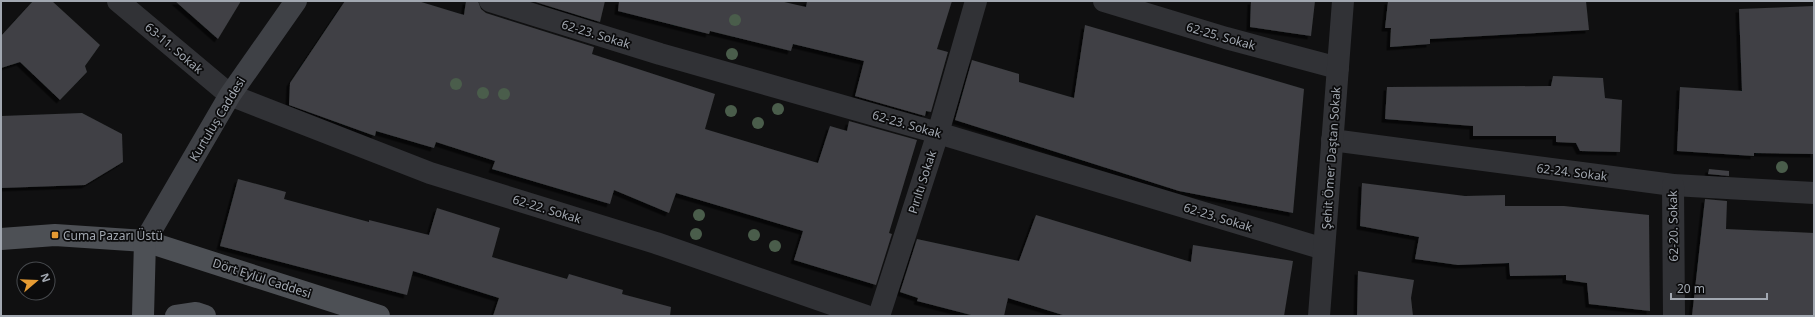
<svg xmlns="http://www.w3.org/2000/svg" width="1815" height="317" font-family="'Noto Sans',sans-serif">
	<defs>
		<filter id="shadow"><feDropShadow dx="-3.5" dy="3.5" stdDeviation="0" flood-color="#0009"/></filter>
	</defs>
	<rect width="100%" height="100%" fill="#101011"/>
	<g fill="#3f4044" filter="url(#shadow)">
		<polygon points="33,1 52,1 100,45 85,66 87,72 60,100 20,62 1,68 1,36"/>
		<polygon points="175,1 241,1 218,39"/>
		<polygon points="345,1 418,1 464,15 466,1 478,1 481,9 486,13 594,47 592,54 715,94 705,129 818,163 830,126 847,131 849,121 917,140 889,233 892,234 876,285 794,260 803,231 676,193 669,213 614,190 610,204 492,169 495,161 436,142 434,148 376,131 375,136 289,105 290,83"/>
		<polygon points="532,1 605,1 600,22"/>
		<polygon points="619,1 780,1 806,7 807,1 952,1 937,49 948,52 931,112 926,111 925,116 855,96 864,61 793,44 791,51 710,31 709,34 618,11"/>
		<polygon points="1251,1 1315,1 1311,36 1250,27"/>
		<polygon points="1388,1 1586,1 1589,30 1430,39 1430,44 1390,47 1391,28 1385,28"/>
		<polygon points="1814,6 1814,154 1754,153 1754,156 1677,151 1680,87 1742,91 1739,9"/>
		<polygon points="1085,25 1304,89 1293,213 1179,191 955,120 972,60 1019,74 1019,82 1074,98"/>
		<polygon points="1553,76 1603,78 1605,98 1622,100 1620,152 1580,151 1576,143 1556,142 1556,136 1473,136 1473,126 1385,119 1387,87 1551,86"/>
		<polygon points="82,113 122,134 123,162 85,185 1,188 1,116"/>
		<polygon points="1709,169 1729,171 1729,176 1708,174"/>
		<polygon points="238,179 286,192 284,199 369,222 369,220 429,235 437,208 500,228 492,257 567,279 569,274 623,290 622,294 671,307 670,316 493,316 499,298 413,271 407,295 220,246"/>
		<polygon points="1362,183 1465,196 1505,195 1505,206 1564,206 1649,215 1650,311 1589,304 1587,283 1566,280 1566,275 1510,276 1509,263 1458,265 1415,259 1419,237 1360,226"/>
		<polygon points="1705,199 1727,201 1726,229 1814,233 1814,316 1692,316"/>
		<polygon points="1036,215 1191,262 1193,245 1293,261 1284,316 1066,316 1008,298 1004,316 975,316 917,301 918,298 900,292 917,239 1019,261"/>
		<polygon points="1358,271 1414,280 1411,298 1413,316 1357,316"/>
	</g>
	<g fill="none" stroke-linecap="round" stroke-linejoin="round">
		<g stroke="#313236" stroke-width="22">
			<polyline points="118,1 230,95 430,173 656,243 866,316"/>
			<polyline points="490,1 660,54 938,133 1324,249"/>
			<polyline points="1104,1 1226,38 1338,68"/>
			<polyline points="1332,140 1673,185 1814,193"/>
			<polyline points="1673,185 1674,316"/>
			<polyline points="879,316 938,133 976,1"/>
			<polyline points="1319,316 1343,1"/>
		</g>
		<polyline stroke="#3f4146" stroke-width="22" points="145,241 230,95 296,1"/>
		<g stroke="#4d5055" stroke-width="22">
			<polyline points="1,239 55,235 145,241 379,316"/>
			<polyline points="143,316 145,241"/>
			<polyline points="176,316 196,313 205,316"/>
		</g>
	</g>
	<g fill="#4a5d4b">
		<circle cx="735" cy="20" r="6"/>
		<circle cx="732" cy="54" r="6"/>
		<circle cx="456" cy="84" r="6"/>
		<circle cx="483" cy="93" r="6"/>
		<circle cx="504" cy="94" r="6"/>
		<circle cx="778" cy="109" r="6"/>
		<circle cx="731" cy="111" r="6"/>
		<circle cx="758" cy="123" r="6"/>
		<circle cx="1782" cy="167" r="6"/>
		<circle cx="699" cy="215" r="6"/>
		<circle cx="696" cy="234" r="6"/>
		<circle cx="754" cy="235" r="6"/>
		<circle cx="775" cy="246" r="6"/>
	</g>
	<rect fill="#e69b33" stroke="#0b0b0c" stroke-width="1.5" x="51" y="231" width="8" height="8" rx="2"/>
	<g text-anchor="middle" dominant-baseline="central" stroke-width="3.5" stroke-linejoin="round" paint-order="stroke">
		<g font-size="12" fill="#a2a8b1" stroke="#0b0b0c">
			<text transform="translate(596 34) rotate(17)">62-23. Sokak</text>
			<text transform="translate(1221 36) rotate(16)">62-25. Sokak</text>
			<text transform="translate(174 48) rotate(40)">63-11. Sokak</text>
			<text transform="translate(217 119) rotate(-59)">Kurtuluş Caddesi</text>
			<text transform="translate(907 124) rotate(16)">62-23. Sokak</text>
			<text transform="translate(1331 158) rotate(-86)">Şehit Ömer Daştan Sokak</text>
			<text transform="translate(1572 172) rotate(7)">62-24. Sokak</text>
			<text transform="translate(922 182) rotate(-72)">Pırıltı Sokak</text>
			<text transform="translate(547 209) rotate(17)">62-22. Sokak</text>
			<text transform="translate(1218 217) rotate(17)">62-23. Sokak</text>
			<text transform="translate(1673 226) rotate(-91)">62-20. Sokak</text>
			<text transform="translate(262 278) rotate(18)">Dört Eylül Caddesi</text>
		</g>
		<g font-size="12" fill="#a2a8b1" stroke="#0b0b0c" text-anchor="start">
			<text x="63" y="235">Cuma Pazarı Üstü</text>
		</g>
	</g>
	<rect width="1815" height="317" fill="none" stroke="#a2a8b1" stroke-width="4"/>
	<g transform="translate(36 281) rotate(71)"><circle r="19" fill="#0b0b0c" stroke="#474a4e"/>
	<path d="M0-3L7 15L0 10L-7 15Z" fill="#e69b33"/>
	<text y="-6" font-size="11" font-weight="bold" text-anchor="middle" fill="#a2a8b1">N</text>
	</g>
	<path d="M1671 293v6h96v-6" fill="none" stroke="#a2a8b1" stroke-width="2"/>
	<text x="1677" y="293" font-size="12" fill="#a2a8b1" stroke="#0b0b0c" stroke-width="3" paint-order="stroke">20 m</text>
</svg>
